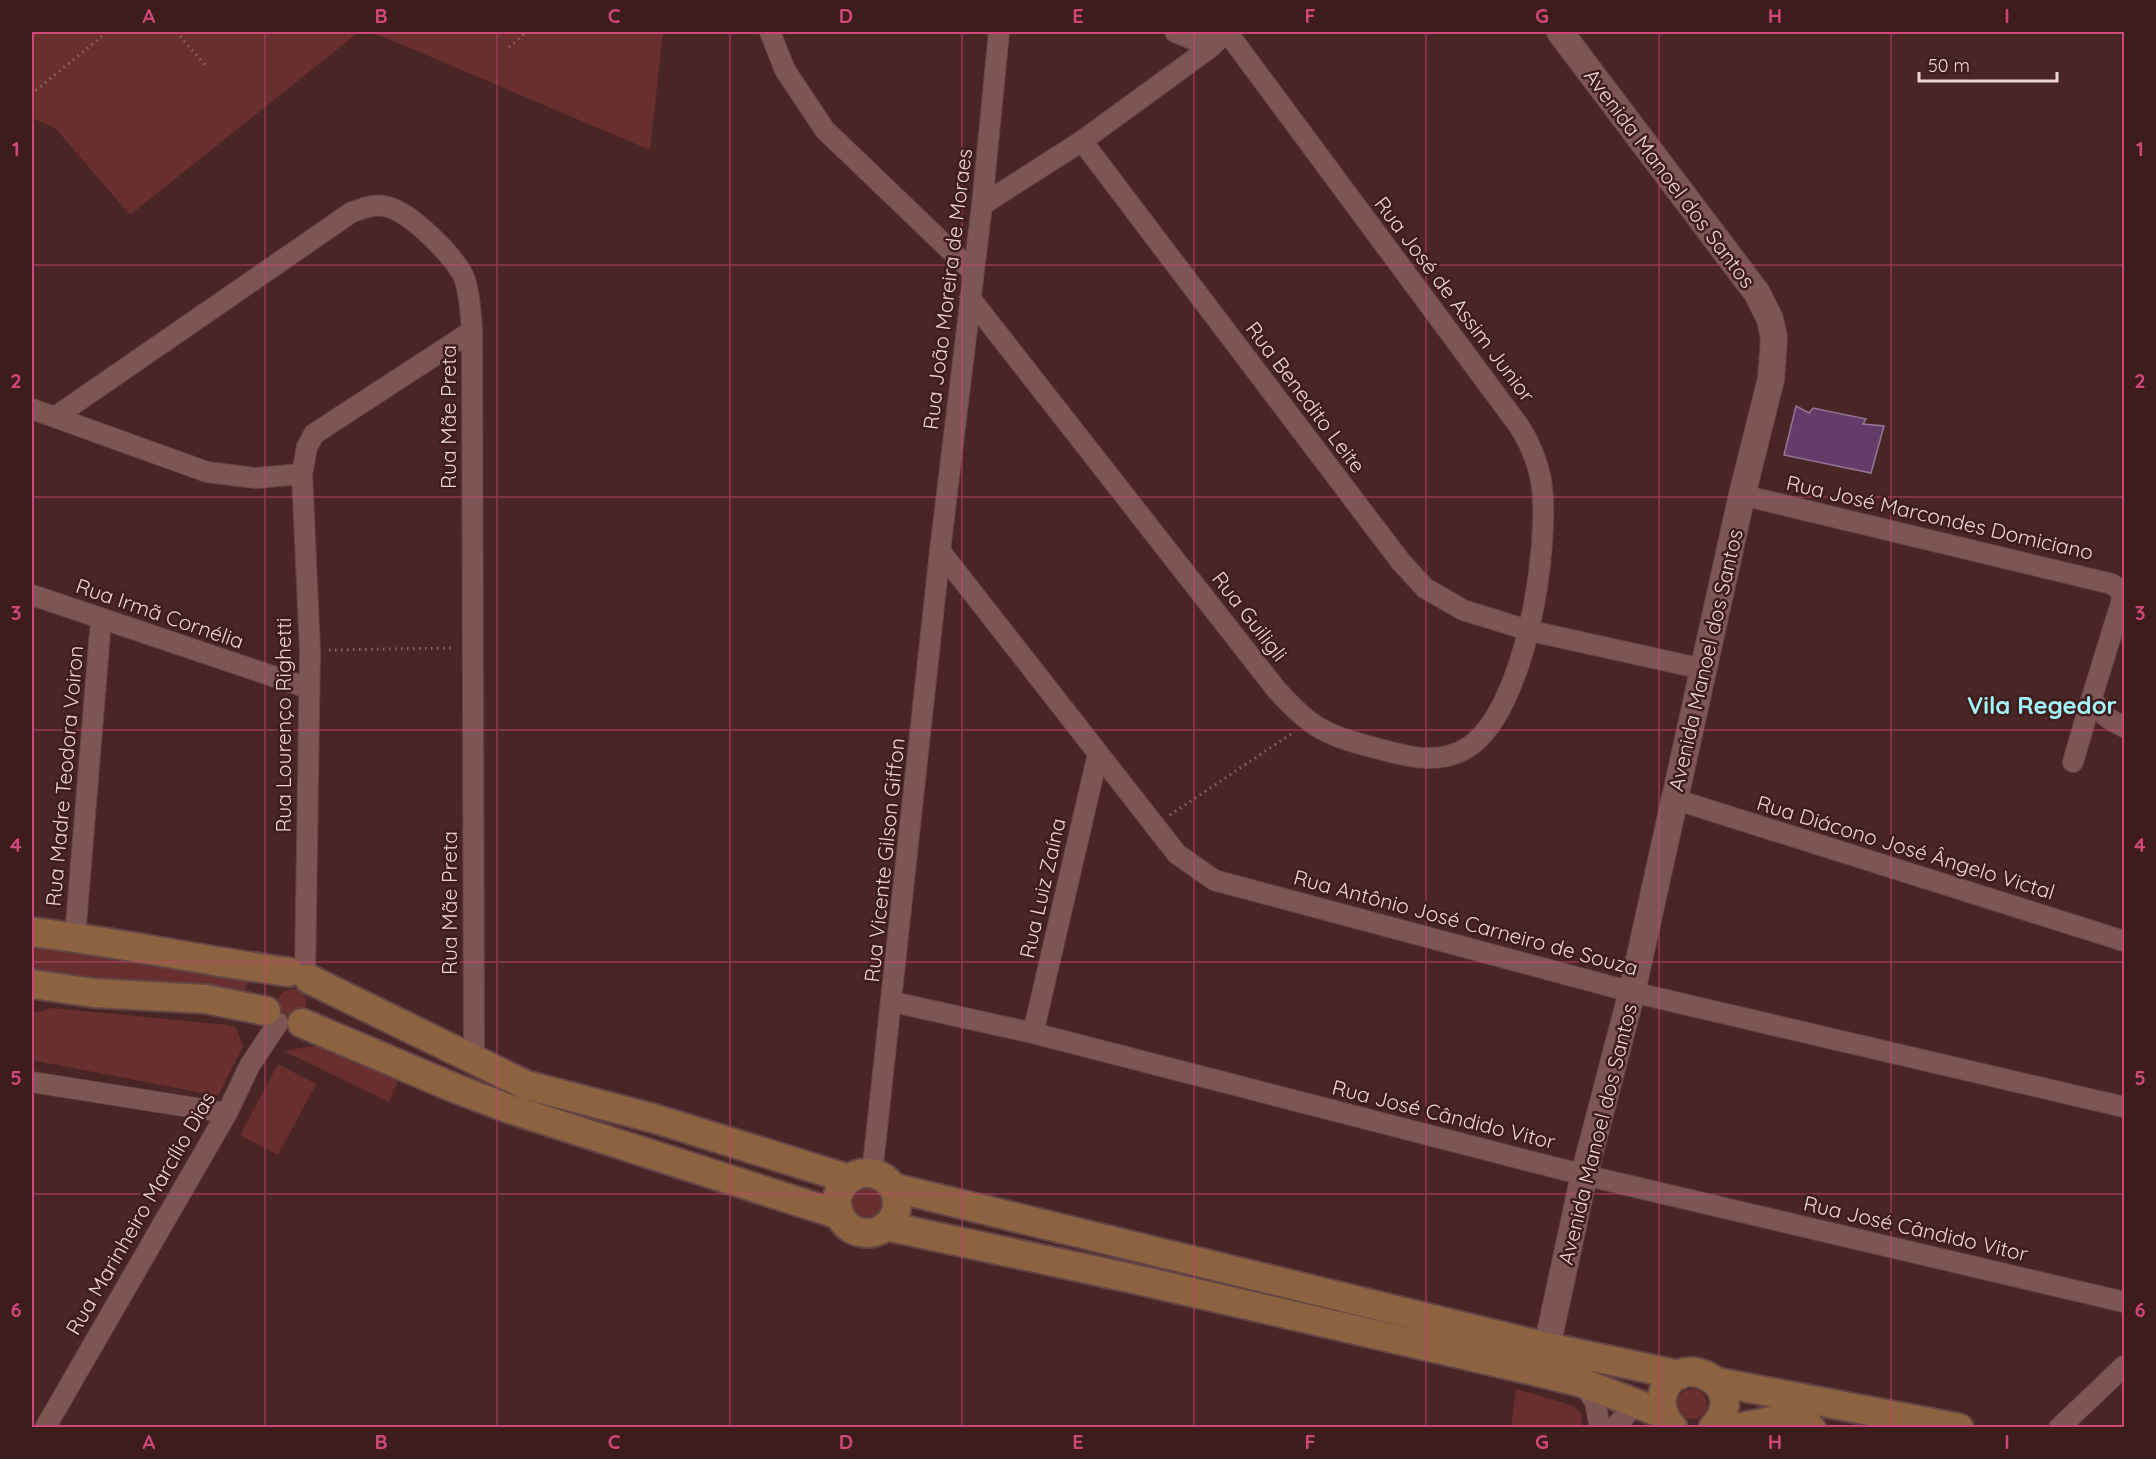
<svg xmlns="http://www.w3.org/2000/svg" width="2156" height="1459" font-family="Quicksand,sans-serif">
	<rect width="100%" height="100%" fill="#492625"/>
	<g fill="#692f2f">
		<polygon points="32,32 359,32 130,215 55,128 32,118"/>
		<polygon points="372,32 663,32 650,150"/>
		<polygon points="32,943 249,980 241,999 32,971"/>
		<circle cx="292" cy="1003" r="14"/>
		<polygon points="52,1008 228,1025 236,1028 243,1046 218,1096 32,1060 32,1014"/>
		<polygon points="319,1045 400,1077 389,1102 284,1051"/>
		<polygon points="278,1064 316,1084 278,1155 240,1135"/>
		<circle cx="867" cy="1202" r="15"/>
		<circle cx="1692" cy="1404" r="15"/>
		<polygon points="1516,1389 1574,1406 1581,1414 1582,1427 1511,1427"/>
	</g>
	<polygon fill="#633c6a" stroke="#907694" stroke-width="1.5" points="1796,406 1809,413 1813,408 1866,419 1863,424 1884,426 1871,473 1784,455"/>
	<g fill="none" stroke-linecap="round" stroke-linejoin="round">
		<g stroke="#634545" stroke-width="22">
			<g id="minor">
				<polyline points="770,32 785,70 825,130 973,272"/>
				<polyline points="1175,32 1211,47"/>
				<polyline points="1082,141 1401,562 1425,588 1463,610 1531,631 1703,669"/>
				<polyline points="982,205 1082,141 1211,47 1226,32"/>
				<path d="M970,298L1276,689C1312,730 1327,735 1379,749C1409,757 1439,765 1467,748C1526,711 1551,545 1541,480C1537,460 1530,443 1519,426L1227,32"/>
				<polyline points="32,409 207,472 256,478 302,474"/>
				<path d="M55,417L352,212C365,208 375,203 388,207C410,212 458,259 465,280C470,297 471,314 472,331L474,1061"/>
				<path d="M1742,495L2112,584L2121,591L2122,600L2092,697C2099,714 2108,719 2124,727"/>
				<polyline points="940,551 1177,854 1214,880 1632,992 2124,1107"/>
				<polyline points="32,595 308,688"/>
				<polyline points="2073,762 2092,697"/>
				<polyline points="1674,799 2124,941"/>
				<polyline points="75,937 101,620"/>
				<polyline points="305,976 310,650 302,474 307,447 314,434 472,331"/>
				<polyline points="893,1002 1033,1033 1584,1175 2124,1302"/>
				<polyline points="1033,1033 1098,754"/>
				<polyline points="32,1082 227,1113"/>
				<polyline points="872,1174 940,551 982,205 999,32"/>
				<polyline points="1583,1383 1595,1402 1600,1428"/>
				<polyline points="45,1428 227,1113 250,1065 278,1023"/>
				<polyline points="1614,1428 1636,1404"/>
				<polyline points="2059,1428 2124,1366"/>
			</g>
		</g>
		<g stroke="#634545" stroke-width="28">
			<polyline id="tertiary" points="1547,1347 1584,1175 1632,992 1742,495 1771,379 1774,338 1770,319 1757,293 1560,32"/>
		</g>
		<g stroke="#634545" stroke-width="32">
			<g id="secondary">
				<path d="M32,932C118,942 203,961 289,972"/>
				<polyline points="309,979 526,1085 656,1119 849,1179"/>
				<polyline points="32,984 94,993 206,999 266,1011"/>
				<polyline points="302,1023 457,1089 507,1108 840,1215"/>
				<circle cx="867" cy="1203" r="30"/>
				<polyline points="895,1188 1547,1347 1679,1375"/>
				<polyline points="886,1226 1130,1278 1530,1370 1583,1383 1663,1414"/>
				<polyline points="1717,1382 1959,1428"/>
				<path d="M1673,1428C1665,1419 1660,1410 1662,1398C1671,1345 1755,1382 1713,1428"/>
				<polyline points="1737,1428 1776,1420 1811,1428"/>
			</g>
		</g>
		<g stroke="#866867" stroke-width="3" stroke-dasharray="1.5 4.5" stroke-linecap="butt">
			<polyline points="176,32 207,67"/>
			<polyline points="509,47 526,32"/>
			<polyline points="32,91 33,93 107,32"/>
			<polyline points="329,650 455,648"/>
			<polyline points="1170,815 1294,732"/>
		</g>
		<use href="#minor" stroke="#7d5554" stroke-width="20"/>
		<use href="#tertiary" stroke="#7d5554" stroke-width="26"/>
		<use href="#secondary" stroke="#8c6240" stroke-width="28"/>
	</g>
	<path fill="none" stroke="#cd4779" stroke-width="1.5" stroke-opacity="0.55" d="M265,32V1428M497,32V1428M730,32V1428M962,32V1428M1194,32V1428M1426,32V1428M1659,32V1428M1891,32V1428M32,265H2124M32,497H2124M32,730H2124M32,962H2124M32,1194H2124"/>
	<g text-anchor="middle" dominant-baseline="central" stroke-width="5" stroke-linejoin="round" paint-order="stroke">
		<g font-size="21" fill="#edd5d4" stroke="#3e1c1c">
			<text transform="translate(1670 178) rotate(53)">Avenida Manoel dos Santos</text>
			<text transform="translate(947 289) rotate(-83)">Rua João Moreira de Moraes</text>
			<text transform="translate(1455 299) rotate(53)">Rua José de Assim Junior</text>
			<text transform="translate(1306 397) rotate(53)">Rua Benedito Leite</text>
			<text transform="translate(448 417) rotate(-90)">Rua Mãe Preta</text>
			<text transform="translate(1940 517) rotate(13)">Rua José Marcondes Domiciano</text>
			<text transform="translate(160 613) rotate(19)">Rua Irmã Cornélia</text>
			<text transform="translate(1250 616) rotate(52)">Rua Guiligli</text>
			<text transform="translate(1705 660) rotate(-77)">Avenida Manoel dos Santos</text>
			<text transform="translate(283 725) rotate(-90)">Rua Lourenço Righetti</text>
			<text transform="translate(64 776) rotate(-85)">Rua Madre Teodora Voiron</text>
			<text transform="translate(1906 847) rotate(17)">Rua Diácono José Ângelo Victal</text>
			<text transform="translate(884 860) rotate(-84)">Rua Vicente Gilson Giffon</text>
			<text transform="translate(1042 888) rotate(-77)">Rua Luiz Zaína</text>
			<text transform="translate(449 903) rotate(-90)">Rua Mãe Preta</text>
			<text transform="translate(1466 922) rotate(15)">Rua Antônio José Carneiro de Souza</text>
			<text transform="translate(1444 1114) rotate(14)">Rua José Cândido Vitor</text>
			<text transform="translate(1597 1134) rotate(-76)">Avenida Manoel dos Santos</text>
			<text transform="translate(140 1213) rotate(-60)">Rua Marinheiro Marcílio Dias</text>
			<text transform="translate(1916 1228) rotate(13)">Rua José Cândido Vitor</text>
		</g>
		<g font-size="24" font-weight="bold" fill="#a3f5fa" stroke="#3e1c1c">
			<text x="2042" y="705">Vila Regedor</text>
		</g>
	</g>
	<rect width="2156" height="1459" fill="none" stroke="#3e1c1c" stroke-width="66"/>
	<path d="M1919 72v9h138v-9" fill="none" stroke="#edd5d4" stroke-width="3"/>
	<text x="1928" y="72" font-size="18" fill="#edd5d4" stroke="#3e1c1c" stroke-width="4.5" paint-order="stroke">50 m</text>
	<rect x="33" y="33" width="2090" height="1393" fill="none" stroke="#cd4779" stroke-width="2"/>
	<g font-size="20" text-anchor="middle" font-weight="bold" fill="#cd4779">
		<text x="149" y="23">A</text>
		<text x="381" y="23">B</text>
		<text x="614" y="23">C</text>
		<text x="846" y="23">D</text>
		<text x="1078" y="23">E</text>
		<text x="1310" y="23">F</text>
		<text x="1542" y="23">G</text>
		<text x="1775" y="23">H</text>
		<text x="2007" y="23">I</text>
		<text x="16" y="156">1</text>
		<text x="2140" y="156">1</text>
		<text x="16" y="388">2</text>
		<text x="2140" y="388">2</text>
		<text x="16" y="620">3</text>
		<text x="2140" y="620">3</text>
		<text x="16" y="852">4</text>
		<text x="2140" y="852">4</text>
		<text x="16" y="1085">5</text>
		<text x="2140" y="1085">5</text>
		<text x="16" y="1317">6</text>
		<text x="2140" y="1317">6</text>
		<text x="149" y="1449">A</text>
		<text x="381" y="1449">B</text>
		<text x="614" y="1449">C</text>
		<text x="846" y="1449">D</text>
		<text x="1078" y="1449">E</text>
		<text x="1310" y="1449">F</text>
		<text x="1542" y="1449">G</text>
		<text x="1775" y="1449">H</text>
		<text x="2007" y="1449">I</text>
	</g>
</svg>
